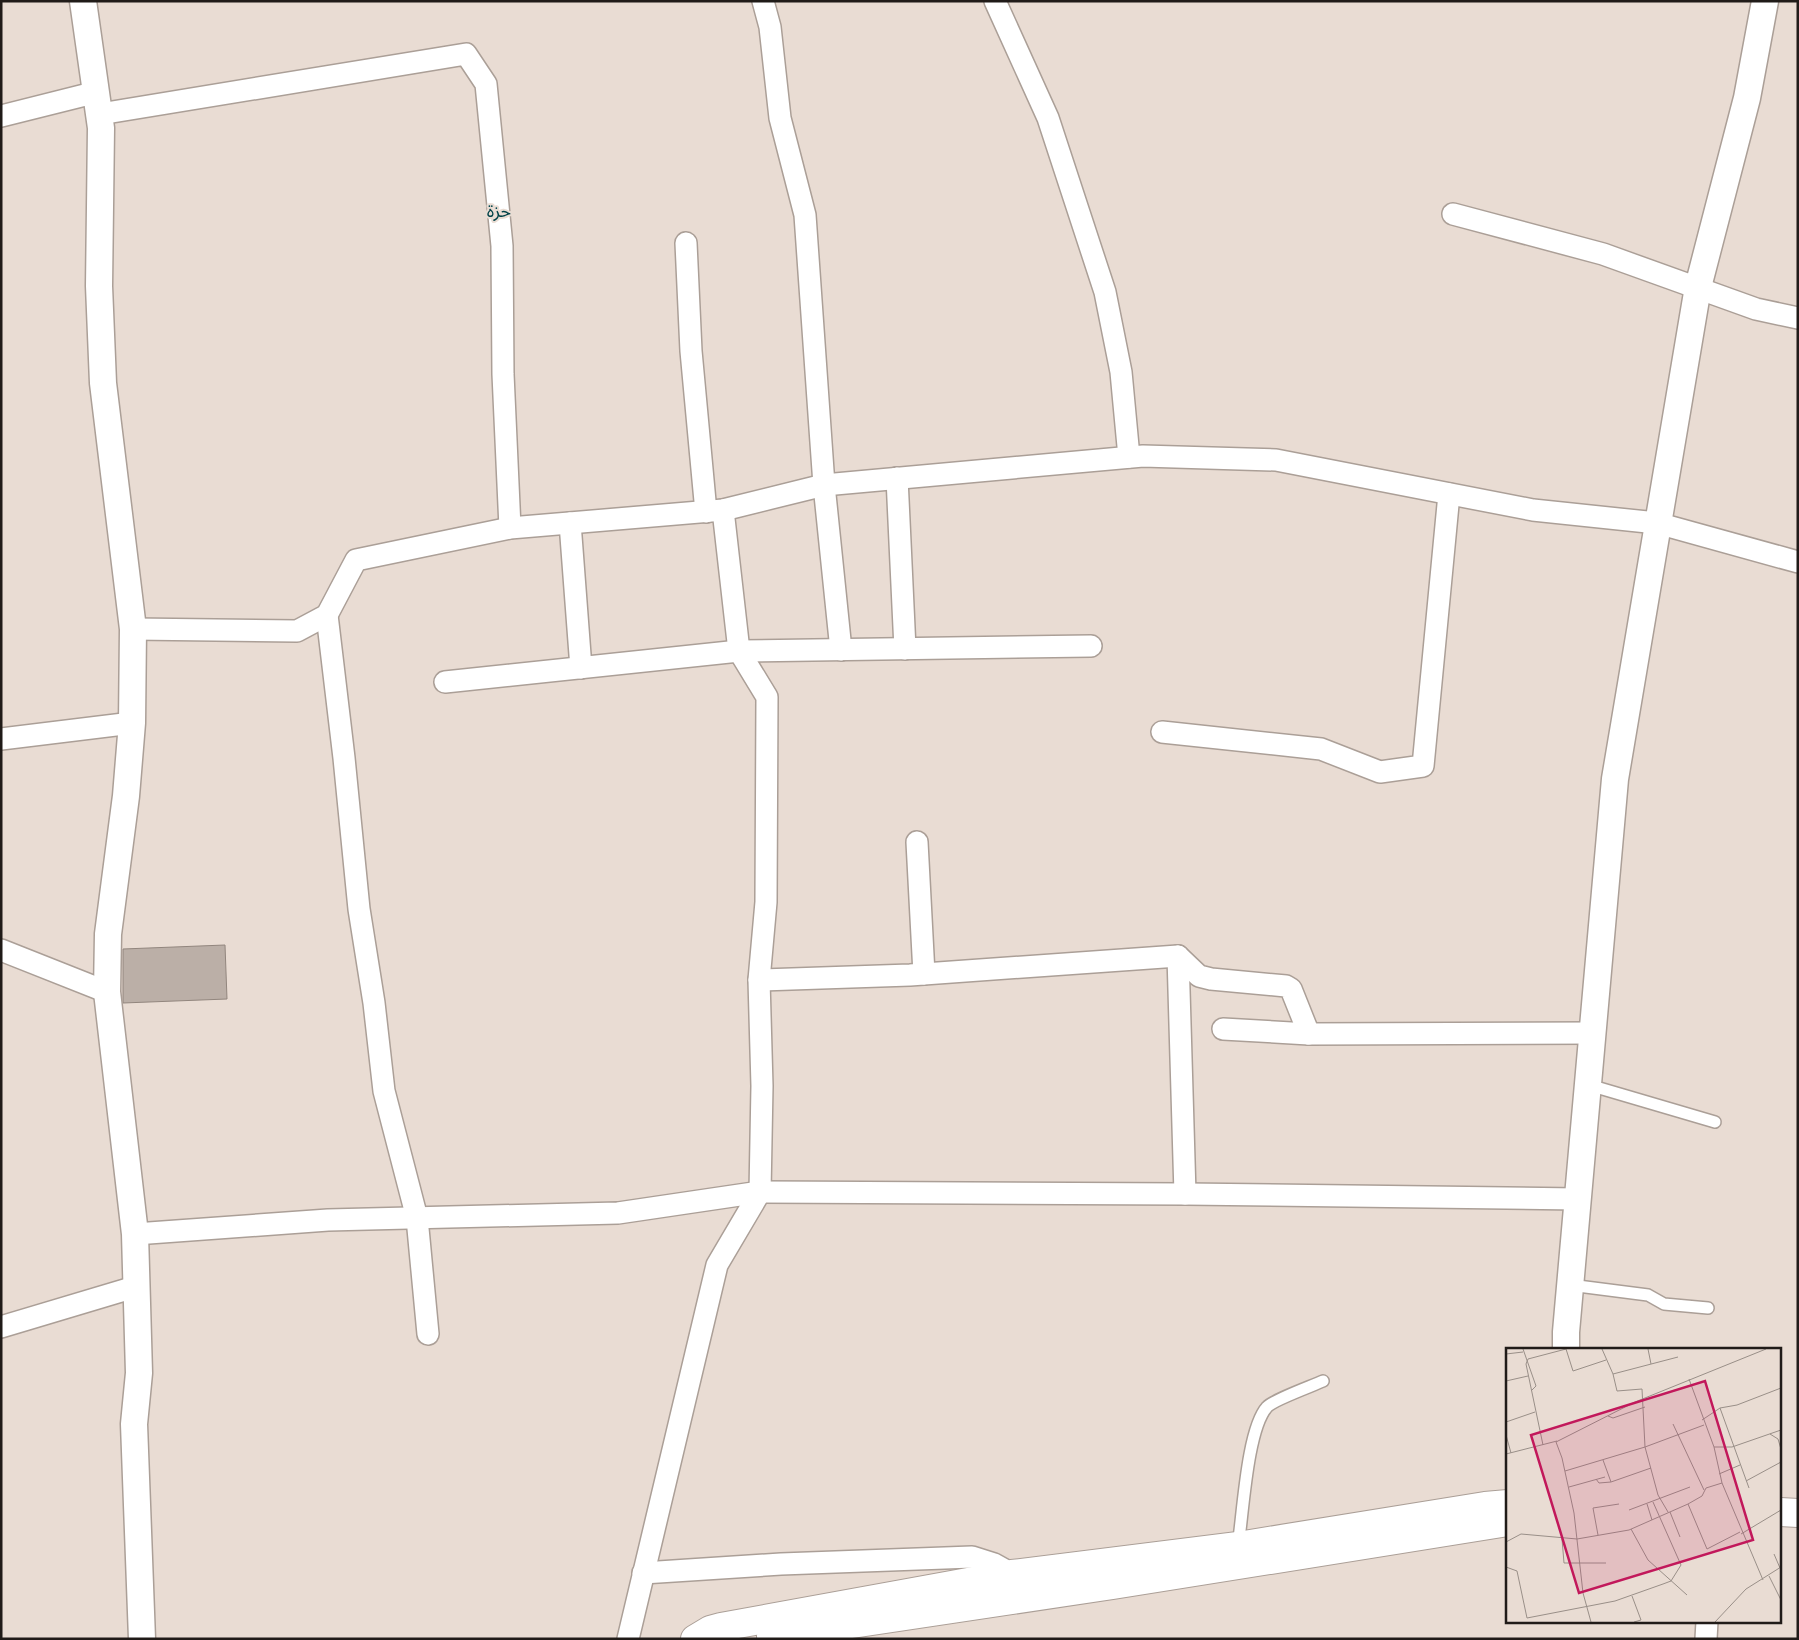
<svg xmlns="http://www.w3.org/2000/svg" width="1799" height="1640" font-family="'Roboto Condensed','Noto Sans Arabic',sans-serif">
	<rect width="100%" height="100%" fill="#e9dcd3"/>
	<polygon fill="#bbafa7" stroke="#92867e" points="225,945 227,999 123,1003 123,949"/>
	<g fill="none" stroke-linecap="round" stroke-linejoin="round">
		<g stroke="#ab9f97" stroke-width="14">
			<g id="service">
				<polyline points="1589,1085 1715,1122"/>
				<polyline points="1570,1285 1648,1295 1664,1304 1708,1308"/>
				<path d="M1238,1546C1243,1514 1247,1429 1267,1407C1273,1400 1312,1386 1323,1381"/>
			</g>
		</g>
		<g stroke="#ab9f97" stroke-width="24">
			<g id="minor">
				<polyline points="763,1 770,27 780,118 805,215 824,485 841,650"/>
				<polyline points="995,1 1048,118 1105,292 1121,372 1129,457"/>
				<polyline points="100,114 466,54 486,84 502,246 503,374 510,528"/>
				<polyline points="1,116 97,92"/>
				<polyline points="1453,214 1603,254 1756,309 1798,318"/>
				<polyline points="686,243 691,351 706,512"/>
				<polyline points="897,478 905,649"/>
				<polyline points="570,523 581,668"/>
				<polyline points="327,615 344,758 359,909 374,1003 384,1091 417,1218 428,1334"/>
				<polyline points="133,629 297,631 327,615 356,560 510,528 723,510 824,485 1143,456 1276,460 1533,510 1657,523 1798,562"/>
				<polyline points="445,682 739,651 1091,646"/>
				<polyline points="1162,732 1321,749 1380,772 1423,766 1449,494"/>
				<polyline points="1,739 132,723"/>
				<polyline points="917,842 924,974"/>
				<polyline points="1,950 107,992"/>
				<polyline points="1178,956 1185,1194"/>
				<polyline points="759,980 910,975 1178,956 1199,976 1211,979 1286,986 1291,989 1309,1034"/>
				<polyline points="1223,1029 1309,1034 1594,1033"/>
				<polyline points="135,1234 328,1220 618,1213 760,1192 1185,1194 1578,1199"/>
				<polyline points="1,1327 138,1286"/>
				<polyline points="643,1573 781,1564 972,1557 994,1564 1012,1574 1014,1580"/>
				<polyline points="628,1639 717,1265 760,1192 762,1086 759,980 766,902 767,697 739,651 723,510"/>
				<polyline points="1706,1639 1707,1621"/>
			</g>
		</g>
		<g stroke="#ab9f97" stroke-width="29">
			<g id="tertiary">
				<polyline points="83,1 101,128 99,286 103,383 133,629 132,723 126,796 108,934 107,992 135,1234 139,1373 134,1424 142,1639"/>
				<polyline points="1566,1349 1566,1332 1615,779 1698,287 1747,98 1765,1"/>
			</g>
		</g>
		<g stroke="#ab9f97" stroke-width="30">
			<g id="primary">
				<polyline points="1780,1512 1798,1513"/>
				<polyline points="771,1636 1113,1585 1508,1522"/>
				<polyline points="695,1639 710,1630 721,1627 1012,1574 1238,1546 1485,1506 1508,1504"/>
			</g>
		</g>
		<use href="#service" stroke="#fff" stroke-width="11"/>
		<use href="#minor" stroke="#fff" stroke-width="21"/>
		<use href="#tertiary" stroke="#fff" stroke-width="26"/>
		<use href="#primary" stroke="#fff" stroke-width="28"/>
	</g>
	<g text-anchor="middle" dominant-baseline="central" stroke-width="4" stroke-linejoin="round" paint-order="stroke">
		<g font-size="18" fill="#004147" stroke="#e9dcd3">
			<text x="499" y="210">حزة</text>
		</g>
	</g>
	<g transform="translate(1506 1348)">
		<rect width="275" height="275" fill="#e9dcd3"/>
		<path fill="none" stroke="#998f88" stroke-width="1" d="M17,1L30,38L25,43M60,1L67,23L100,12M96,1L107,26L172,9M142,1L145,16M0,6L17,4M107,26L111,43L136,41L139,99L152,147L162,164M183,31L208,99L216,135L257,232M0,33L22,28M214,60L243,140M102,68L107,70L139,59M196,72L214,60L231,57L275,40M0,74L29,64M167,76L198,142M264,86L272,91L275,101M0,87L5,105M50,94L56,110L68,165L77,245L85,274M50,94L129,54L260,1M37,97L20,16L22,11L60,1M208,99H226L275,82M0,106L51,93M97,112L105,134M59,123L139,99L198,77M213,126L234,117M90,131L93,135L105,134L145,120M240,133L275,114M63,139L99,129M141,156L146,172M182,156L201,201L234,184M123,162L184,139M164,164L174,189M125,181L142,212L181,247M235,186L275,162M92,187L87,160L113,156M56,191L58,215H100M0,194L15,186L71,191L123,182L182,156L196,148L200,140L216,135M268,206L274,220M0,219L11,223L21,270L109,253L157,236L165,233L175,217L147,154M263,228L275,252M126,248L135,272L128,274M209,274L240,241L275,219"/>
		<path fill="#c2185b" fill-opacity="0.15" stroke="#c2185b" stroke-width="2.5" d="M199,33L247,192L73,245L25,87Z"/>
		<rect width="275" height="275" fill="none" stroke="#201b18" stroke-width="2.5"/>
	</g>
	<rect width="1799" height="1640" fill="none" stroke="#201b18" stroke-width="5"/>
</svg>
